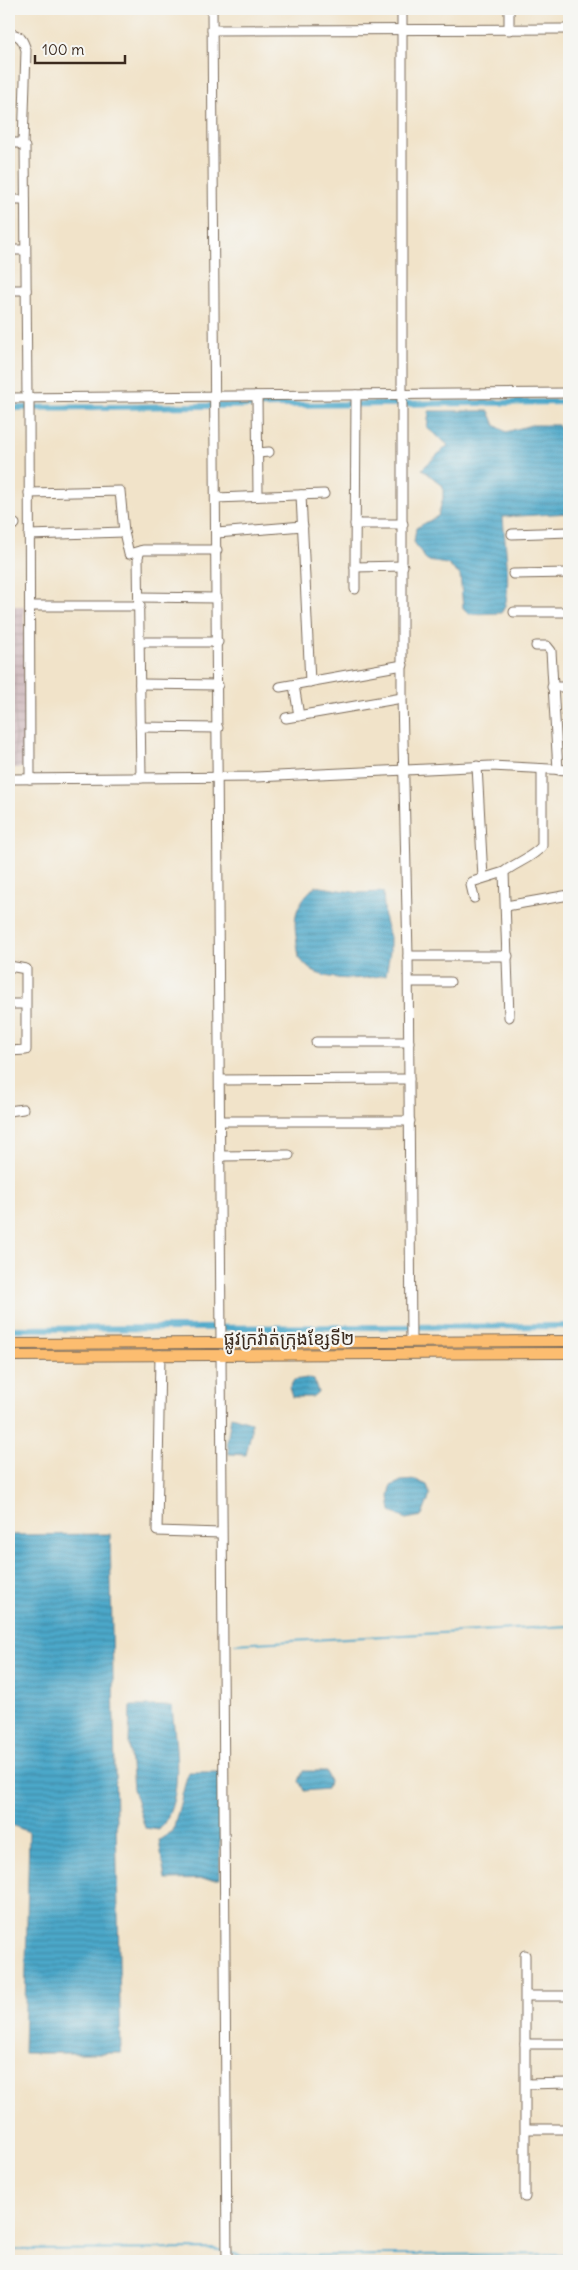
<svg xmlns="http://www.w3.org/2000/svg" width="578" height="2270" font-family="Delius,'Noto Sans Khmer',sans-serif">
	<defs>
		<pattern id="industrial-grid" width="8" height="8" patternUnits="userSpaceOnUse" patternTransform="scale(1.25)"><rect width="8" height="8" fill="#d2bec1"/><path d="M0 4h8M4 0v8" fill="none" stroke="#b5a3a5"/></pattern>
		<pattern id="water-rules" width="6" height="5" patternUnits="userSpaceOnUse" patternTransform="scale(1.25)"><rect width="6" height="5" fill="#4ba7c9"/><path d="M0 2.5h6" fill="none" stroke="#4088a3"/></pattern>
	</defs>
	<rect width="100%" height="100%" fill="#f6f6f2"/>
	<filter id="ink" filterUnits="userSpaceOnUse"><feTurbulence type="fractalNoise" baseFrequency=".02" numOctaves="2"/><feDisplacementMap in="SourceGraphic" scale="10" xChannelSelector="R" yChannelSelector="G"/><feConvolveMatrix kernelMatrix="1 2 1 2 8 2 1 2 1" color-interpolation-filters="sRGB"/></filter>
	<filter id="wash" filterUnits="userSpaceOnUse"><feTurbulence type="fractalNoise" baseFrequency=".0096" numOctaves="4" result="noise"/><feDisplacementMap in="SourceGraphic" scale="20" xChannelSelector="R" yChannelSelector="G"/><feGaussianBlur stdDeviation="1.12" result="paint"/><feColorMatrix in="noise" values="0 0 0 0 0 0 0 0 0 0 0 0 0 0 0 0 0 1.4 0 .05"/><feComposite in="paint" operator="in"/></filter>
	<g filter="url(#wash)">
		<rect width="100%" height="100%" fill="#f1e3c9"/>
		<polygon fill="url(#industrial-grid)" points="9,606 24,606 25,768 9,768"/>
		<g fill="url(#water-rules)" stroke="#436874">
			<path d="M429,411H489L495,425L506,432L531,425H558L569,441V513L503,517C504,537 514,600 501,613L469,614L463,608L460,575L447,564L427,561L414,542L416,528L438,516L443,498V486L422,469L448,445L427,428Z"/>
			<path d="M315,886L359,893L383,892L385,921L390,937V952L386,975C364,979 335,982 314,972C308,969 303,962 299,958C295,925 288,911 315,886Z"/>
			<polygon points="307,1378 314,1380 318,1392 312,1397 292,1397 289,1388 294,1380"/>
			<polygon points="231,1416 251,1422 251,1433 246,1455 229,1454 227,1442"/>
			<polygon points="416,1480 427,1485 430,1495 422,1516 406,1519 391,1512 389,1497 391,1486 401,1481"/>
			<polygon points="110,1534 121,2053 24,2053 29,1832 9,1824 9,1535"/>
			<path d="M130,1706H172C175,1744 186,1799 159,1830L145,1828L133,1789L129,1742Z"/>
			<polygon points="303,1771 326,1771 329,1781 327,1789 304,1791 299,1781"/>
			<polygon points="188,1772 220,1772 220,1879 165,1880 159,1840 173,1831"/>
		</g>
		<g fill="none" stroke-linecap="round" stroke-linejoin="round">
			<g stroke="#4ba7c9" stroke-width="2">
				<polyline points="235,1644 569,1626"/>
				<polyline points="9,2250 213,2249 224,2251"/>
				<polyline points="231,2253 242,2256 569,2254"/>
			</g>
			<g stroke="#4ba7c9" stroke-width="6">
				<polyline points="9,408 569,402"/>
				<polyline points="9,1329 569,1326"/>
			</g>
		</g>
	</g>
	<g filter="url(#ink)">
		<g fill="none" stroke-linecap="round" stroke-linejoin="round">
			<g stroke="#7b6b5a" stroke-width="11">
				<g id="minor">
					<polyline points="212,9 221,1343"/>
					<polyline points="402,9 402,698 408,956 411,1341"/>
					<polyline points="509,9 509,30"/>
					<polyline points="212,30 569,29"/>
					<path d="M9,34C20,34 23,40 26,50L23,144"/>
					<polyline points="9,143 19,143 25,147 27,398"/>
					<polyline points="9,200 25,200"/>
					<polyline points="9,250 25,250"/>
					<polyline points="9,290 26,290"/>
					<polyline points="356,395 355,567 403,566"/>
					<polyline points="257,396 258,496"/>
					<polyline points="29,397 30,779"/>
					<polyline points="9,398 569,393"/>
					<polyline points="257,453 269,452"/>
					<polyline points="29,493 120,491 124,532 129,554 143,550 217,550"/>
					<polyline points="301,495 310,682"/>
					<polyline points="216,498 324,494"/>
					<polyline points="9,524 15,524"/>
					<polyline points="355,524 403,524"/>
					<polyline points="217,533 303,526"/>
					<polyline points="512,534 569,532"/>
					<polyline points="29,535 124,532"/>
					<polyline points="140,551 138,557 141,778"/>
					<polyline points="513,574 569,573"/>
					<polyline points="355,589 355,567"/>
					<polyline points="139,597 217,598"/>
					<polyline points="30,606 140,606"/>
					<polyline points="514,612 569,612"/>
					<polyline points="140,642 218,642"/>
					<polyline points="536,646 547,646 551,651 558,770"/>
					<polyline points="140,684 218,685"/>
					<polyline points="294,685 299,716"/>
					<polyline points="280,687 403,665"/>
					<polyline points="552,687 569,687"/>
					<polyline points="286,718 402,698"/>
					<polyline points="140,727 218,728"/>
					<polyline points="477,766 483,878"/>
					<polyline points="9,779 256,777 491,766 569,770"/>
					<polyline points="474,898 471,885 472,882 504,872"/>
					<polyline points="506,906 569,895"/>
					<polyline points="408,956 508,956"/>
					<polyline points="9,966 26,969 26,1050 9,1051"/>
					<polyline points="409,982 450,982"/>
					<polyline points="9,1004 25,1004"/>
					<path d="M509,1017L504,872C517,862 532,858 542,846V769"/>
					<polyline points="316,1042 409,1042"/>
					<polyline points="220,1080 409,1079"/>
					<polyline points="9,1111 23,1109"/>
					<polyline points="221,1121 410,1121"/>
					<polyline points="221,1156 289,1155"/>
					<polyline points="221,1354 227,2261"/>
					<polyline points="160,1355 157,1531 221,1533"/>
					<polyline points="526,1996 569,1996"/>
					<polyline points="525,2044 569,2044"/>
					<polyline points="526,2084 569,2083"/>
					<polyline points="526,2129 569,2129"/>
					<polyline points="525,2197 525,1955"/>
				</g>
			</g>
			<g stroke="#7b6b5a" stroke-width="12">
				<g id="major">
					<polyline points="9,1344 569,1341"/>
					<polyline points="9,1356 569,1353"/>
				</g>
			</g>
			<use href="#minor" stroke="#fff" stroke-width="9"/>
			<use href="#major" stroke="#fcbd6f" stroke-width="10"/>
		</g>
	</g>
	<g text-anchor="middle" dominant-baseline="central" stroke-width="4.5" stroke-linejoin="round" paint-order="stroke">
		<g font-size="18" fill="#3b2a1e" stroke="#f6f6f2">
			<text x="289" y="1338">ផ្លូវក្រវ៉ាត់ក្រុងខ្សែទី២</text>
		</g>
	</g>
	<rect width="578" height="2270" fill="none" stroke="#f6f6f2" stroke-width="30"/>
	<path d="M35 55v8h90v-8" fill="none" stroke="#3b2a1e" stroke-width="2.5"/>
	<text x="42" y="55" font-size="15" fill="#3b2a1e" stroke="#f6f6f2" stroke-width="4" paint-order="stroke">100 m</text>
</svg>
